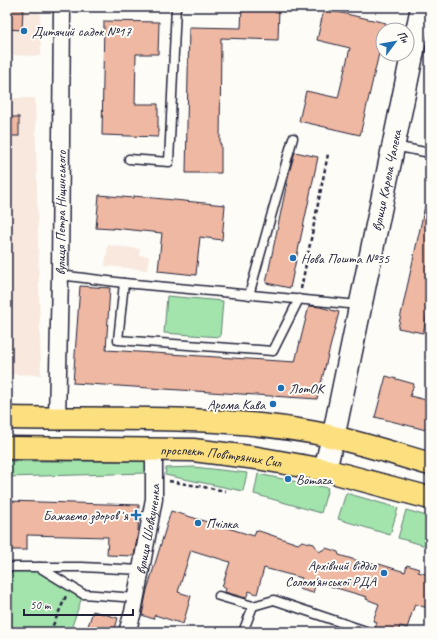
<svg xmlns="http://www.w3.org/2000/svg" width="437" height="639" font-family="Caveat,sans-serif">
	<rect width="100%" height="100%" fill="#fdfcf7"/>
	<filter id="ink" filterUnits="userSpaceOnUse"><feTurbulence type="fractalNoise" baseFrequency=".025" numOctaves="2"/><feDisplacementMap in="SourceGraphic" scale="8" xChannelSelector="R" yChannelSelector="G"/><feConvolveMatrix kernelMatrix="1 2 1 2 8 2 1 2 1" color-interpolation-filters="sRGB"/></filter>
	<g filter="url(#ink)">
		<g fill="#f8e8de">
			<polygon points="7,7 40,7 41,56 7,55"/>
			<polygon points="7,98 35,98 41,375 7,374"/>
			<polygon points="108,245 140,249 139,255 149,256 147,270 105,266"/>
		</g>
		<g fill="#a3e3ac" stroke="#628274">
			<polygon points="167,296 223,301 220,337 164,333"/>
			<polygon points="7,461 146,461 146,473 7,477"/>
			<polygon points="194,467 247,473 243,491 165,475 166,468"/>
			<polygon points="258,474 328,488 321,513 254,494"/>
			<polygon points="346,493 398,508 390,535 338,519"/>
			<polygon points="406,510 430,517 430,547 398,538"/>
			<polygon points="7,567 38,567 83,594 70,632 7,632"/>
		</g>
		<g fill="#eeb8a2" stroke="#22223b">
			<polygon points="7,7 23,7 22,30 7,29"/>
			<polygon points="242,7 279,7 278,40 221,38 220,144 221,144 221,173 186,173 189,27 241,28"/>
			<polygon points="324,9 386,23 384,30 383,30 383,36 360,135 299,121 306,91 338,98 350,48 317,40"/>
			<polygon points="104,21 159,22 158,54 136,54 135,104 158,104 158,137 102,135"/>
			<rect x="7" y="117" width="12" height="19"/>
			<polygon points="295,152 318,157 290,288 266,283 289,173"/>
			<polygon points="99,195 133,198 133,196 225,205 222,240 200,237 196,275 158,271 162,233 113,228 113,229 96,228"/>
			<polygon points="425,206 430,206 430,302 423,333 398,328"/>
			<polygon points="80,286 110,288 106,350 295,362 309,306 320,307 339,312 317,399 73,383"/>
			<polygon points="386,376 414,384 410,396 430,401 430,431 375,417"/>
			<polygon points="7,501 139,505 138,532 134,556 107,555 108,537 27,535 27,550 7,550"/>
			<polygon points="171,511 254,536 256,530 298,544 302,541 314,544 319,552 326,548 338,552 339,555 378,567 379,564 405,572 407,565 419,569 418,572 430,575 430,609 415,604 407,628 400,626 398,632 374,632 377,622 373,621 379,604 366,599 367,597 316,582 313,593 299,589 302,578 264,568 257,594 249,591 246,598 225,592 226,588 222,587 230,562 191,550 178,592 191,596 183,624 155,615 153,619 142,615 147,590"/>
			<polygon points="93,611 118,618 114,632 86,632"/>
		</g>
		<g fill="none" stroke-linecap="round" stroke-linejoin="round">
			<g stroke="#22223b" stroke-width="11">
				<g id="lane">
					<polyline points="394,146 430,153"/>
					<polyline points="129,159 169,162 176,7"/>
					<polyline points="60,275 124,283 359,305"/>
					<polyline points="124,283 118,340 273,351 299,299"/>
					<polyline points="249,295 293,138"/>
					<polyline points="7,567 82,567 141,570"/>
					<polyline points="39,567 83,594 136,598"/>
					<polyline points="219,596 253,606 274,600 369,632"/>
					<polyline points="243,632 253,606"/>
				</g>
			</g>
			<g stroke="#22223b" stroke-width="19">
				<g id="street">
					<path id="s1" d="M57,419L60,275L62,7"/>
					<path id="s2" d="M127,632L133,612L154,499V450"/>
				</g>
			</g>
			<g stroke="#22223b" stroke-width="25">
				<g id="secondary">
					<path id="s3" d="M325,470L336,424L422,7"/>
				</g>
			</g>
			<g stroke="#22223b" stroke-width="25">
				<g id="primary">
					<path d="M7,418C110,420 214,414 316,433C355,441 392,453 430,464"/>
					<path id="s4" d="M7,448L193,450L257,458L325,470L430,498"/>
				</g>
			</g>
			<g stroke="#22223b" stroke-width="2.5" stroke-dasharray="4 3" stroke-linecap="butt">
				<polyline points="301,289 328,154"/>
				<polyline points="169,481 226,491"/>
				<polyline points="143,628 150,632"/>
				<polyline points="50,632 66,596"/>
			</g>
			<use href="#lane" stroke="#fdfcf7" stroke-width="8"/>
			<use href="#street" stroke="#fdfcf7" stroke-width="16"/>
			<use href="#secondary" stroke="#fdfcf7" stroke-width="22"/>
			<use href="#primary" stroke="#fce080" stroke-width="22"/>
		</g>
	</g>
	<g fill="#1f6fb2" stroke="#fdfcf7" stroke-width="1.5">
		<circle cx="24" cy="31" r="4"/>
		<circle cx="293" cy="258" r="4"/>
		<circle cx="281" cy="388" r="4"/>
		<circle cx="273" cy="404" r="4"/>
		<circle cx="288" cy="479" r="4"/>
		<path d="M134 509h4v4h4v4h-4v4h-4v-4h-4v-4h4z"/>
		<circle cx="198" cy="523" r="4"/>
		<circle cx="384" cy="573" r="4"/>
	</g>
	<g text-anchor="middle" dominant-baseline="central" stroke-width="4" stroke-linejoin="round" paint-order="stroke">
		<g font-size="14" fill="#22223b" stroke="#fdfcf7" text-anchor="start">
			<text x="32" y="31">Дитячий садок №17</text>
			<text x="301" y="258">Нова Пошта №35</text>
			<text x="289" y="388">ЛотОК</text>
			<text x="265" y="404" text-anchor="end">Арома Кава</text>
			<text x="296" y="479">Bomaza</text>
			<text x="128" y="515" text-anchor="end">Бажаємо здоровʼя</text>
			<text x="206" y="523">Пчілка</text>
			<text x="376" y="565" text-anchor="end">Архівний відділ<tspan x="376" dy="16">Солом'янської РДА</tspan></text>
		</g>
		<g font-size="14" fill="#22223b" stroke="#fdfcf7">
			<text stroke="none"><textPath href="#s3" startOffset="296">вулиця Карела Чапека</textPath></text>
			<text stroke="none"><textPath href="#s1" startOffset="206">вулиця Петра Ніщинського</textPath></text>
			<text stroke="none"><textPath href="#s4" startOffset="214">проспект Повітряних Сил</textPath></text>
			<text stroke="none"><textPath href="#s2" startOffset="105">вулиця Шовкуненка</textPath></text>
		</g>
	</g>
	<rect width="437" height="639" fill="none" stroke="#fdfcf7" stroke-width="24"/>
	<rect x="12" y="12" width="413" height="615" fill="none" stroke="#22223b" stroke-width="1.5" filter="url(#ink)"/>
	<g transform="translate(395 42) rotate(58)"><circle r="19" fill="#fdfcf7" stroke="#a5a5ac"/>
	<path d="M0-3L7 15L0 10L-7 15Z" fill="#1f6fb2"/>
	<text y="-6" font-size="11" font-weight="bold" text-anchor="middle" fill="#22223b">Пн</text>
	</g>
	<path d="M24 609v6h109v-6" fill="none" stroke="#22223b" stroke-width="2"/>
	<text x="30" y="609" font-size="12" fill="#22223b" stroke="#fdfcf7" stroke-width="3" paint-order="stroke">50 m</text>
</svg>
